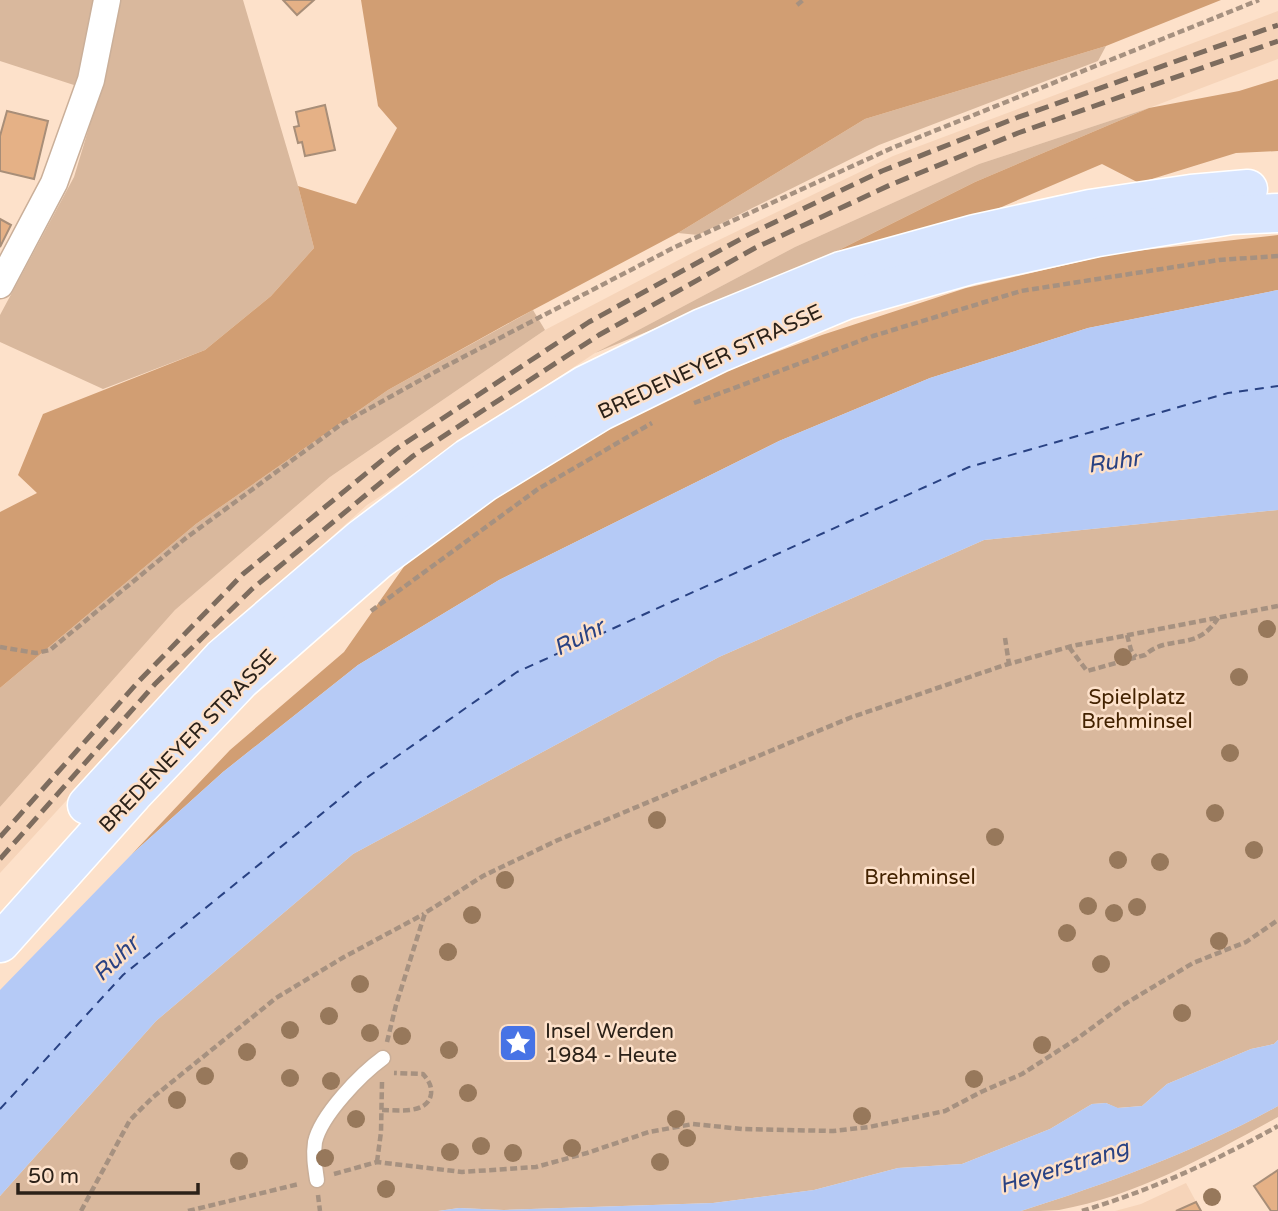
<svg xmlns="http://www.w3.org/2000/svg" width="1278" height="1211" font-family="'Varela Round',sans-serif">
	<rect width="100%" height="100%" fill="#fde1ca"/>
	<g fill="#f6d4b9">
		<polygon points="1278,11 1278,59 1149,108 979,164 795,247 595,353 367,505 198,657 0,873 0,807 175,610 330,477 545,330 694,252 893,156"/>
		<polygon points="1186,1183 1201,1211 1115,1211 1141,1204"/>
	</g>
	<g fill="#d9b89d">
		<polygon points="0,0 97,0 77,86 0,61"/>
		<polygon points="116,0 243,0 298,186 314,248 271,296 205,350 103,389 0,342 0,315 74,177 103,81"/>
		<polygon points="1106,46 1098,61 879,145 698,235 678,233 865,119"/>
		<polygon points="1149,108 975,182 801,269 595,353 795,247 979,164"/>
		<polygon points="533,310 545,330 330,477 175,610 0,807 0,688 196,524 388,390"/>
		<polygon points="1278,510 1278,1040 1274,1044 1251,1049 1167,1084 1142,1106 1117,1108 1106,1103 1092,1104 1050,1129 962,1164 898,1168 814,1190 713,1203 504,1210 459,1208 438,1211 0,1211 0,1196 156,1021 353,854 719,657 984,540"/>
		<path d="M1278,1106V1117C1209,1155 1137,1196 1059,1210C1047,1211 1033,1211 1021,1211C1109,1183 1197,1151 1278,1106Z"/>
	</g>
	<g fill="#d19e73">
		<polygon points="361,0 1221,0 1106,46 865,119 678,233 516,319 388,390 196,524 0,688 0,512 37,493 18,475 43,414 205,350 271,296 314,248 298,186 356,204 397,128 378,106"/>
		<polygon points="1278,79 1278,151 1236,153 1139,183 1102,164 990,212 801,269 975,182 1149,108 1239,91"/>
		<polygon points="1278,235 1278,290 1088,328 930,378 779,441 499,580 358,665 223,772 132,854 230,750 344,652 410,558 552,459 680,388 822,335 966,288 1117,253"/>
	</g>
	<g fill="#b5caf6">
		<polygon points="1278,290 1278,510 984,540 719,657 353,854 156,1021 0,1196 0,990 132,854 223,772 358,665 499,580 779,441 930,378 1088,328"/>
		<path d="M1278,1040V1106C1197,1151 1109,1183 1021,1211H438L459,1208L504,1210L713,1203L814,1190L898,1168L962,1164L1050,1129L1092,1104L1106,1103L1118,1108L1142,1106L1167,1084L1251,1049L1274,1044Z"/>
	</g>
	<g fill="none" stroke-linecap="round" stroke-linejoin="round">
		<polyline stroke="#294283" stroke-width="2" stroke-dasharray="9 7" stroke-linecap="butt" points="0,1109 123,975 362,781 517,672 969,467 1228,393 1278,386"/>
	</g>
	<g fill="#e5b186" stroke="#a88e78" stroke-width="2">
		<polygon points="283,0 314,0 297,15"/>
		<polygon points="325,105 335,150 305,156 302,142 298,143 294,127 299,126 296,112"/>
		<polygon points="7,111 48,121 34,179 0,171 0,136"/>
		<polygon points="0,219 11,225 0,247"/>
		<polygon points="1278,1170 1278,1211 1271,1211 1254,1186"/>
		<polygon points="1196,1202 1201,1211 1176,1211"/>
	</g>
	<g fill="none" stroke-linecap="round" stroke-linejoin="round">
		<g stroke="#caaf99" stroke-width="17">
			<path id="service" d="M317,1180C315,1167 313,1155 315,1142C321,1115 361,1074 383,1058"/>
		</g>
		<g stroke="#caaf99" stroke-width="29">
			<polyline id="minor" points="0,285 54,183 91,80 107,0"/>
		</g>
		<g stroke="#fff" stroke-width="41">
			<g id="primary">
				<polyline points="87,805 222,658 361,539 468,458 585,385 702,328 841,271 975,234 1090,209 1191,194 1248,189"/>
				<polyline points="0,943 133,794 241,680 377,561 485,482 601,411 719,353 846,300 970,265 1098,237 1231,215 1278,213"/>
			</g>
		</g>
		<g stroke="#a69180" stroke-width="4.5" stroke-dasharray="7 3.5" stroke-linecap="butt">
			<polyline points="797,5 803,0"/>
			<polyline points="694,403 873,336 1021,291 1219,260 1278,256"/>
			<polyline points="371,611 538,489 652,423"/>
			<polyline points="1127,635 1131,650 1136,657"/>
			<polyline points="1005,638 1009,664"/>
			<polyline points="0,647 36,653 50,650 186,538 343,423 444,367 673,248 892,148 1259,0"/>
			<path d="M1069,647L1087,671L1145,655C1170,633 1196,653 1218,618"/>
			<polyline points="387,1042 396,1005 425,913 483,876 558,840 794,741 852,717 1005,665 1072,646 1278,606"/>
			<path d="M382,1110C396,1110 428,1115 431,1094C432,1085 428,1080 423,1074L394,1073"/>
			<polyline points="377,1162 381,1132 382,1082"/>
			<polyline points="334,1174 377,1162 462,1172 536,1167 587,1153 649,1132 693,1124 742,1129 833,1131 869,1127 945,1111 981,1092 1022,1074 1078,1038 1123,1005 1193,963 1246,942 1278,920"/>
			<polyline points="318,1195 320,1211"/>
			<polyline points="81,1211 130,1120 152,1098 276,998 344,957 424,914"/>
			<polyline points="188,1211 299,1184"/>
			<path d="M1082,1211C1151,1190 1216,1161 1278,1126"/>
		</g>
		<use href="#service" stroke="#fff" stroke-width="14"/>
		<use href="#minor" stroke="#fff" stroke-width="26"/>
		<use href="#primary" stroke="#d8e5fe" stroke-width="38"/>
		<g stroke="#7d6c5e" stroke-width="5" stroke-dasharray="14 7" stroke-linecap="butt">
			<polyline points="0,837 139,681 243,574 396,449 589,322 748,235 882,171 1016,118 1278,25"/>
			<polyline points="0,859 155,684 252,589 413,456 599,335 755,248 890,185 1018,133 1278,41"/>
		</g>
	</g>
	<g fill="#97785b">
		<circle cx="1267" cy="629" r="9"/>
		<circle cx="1123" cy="657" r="9"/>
		<circle cx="1239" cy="677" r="9"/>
		<circle cx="1230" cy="753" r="9"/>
		<circle cx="1215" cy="813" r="9"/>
		<circle cx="657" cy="820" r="9"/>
		<circle cx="995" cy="837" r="9"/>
		<circle cx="1254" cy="850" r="9"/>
		<circle cx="1118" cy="860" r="9"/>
		<circle cx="1160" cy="862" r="9"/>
		<circle cx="505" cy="880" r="9"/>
		<circle cx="1088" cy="906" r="9"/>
		<circle cx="1137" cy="907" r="9"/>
		<circle cx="1114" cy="913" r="9"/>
		<circle cx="472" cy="915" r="9"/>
		<circle cx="1067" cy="933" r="9"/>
		<circle cx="1219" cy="941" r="9"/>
		<circle cx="448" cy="952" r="9"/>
		<circle cx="1101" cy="964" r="9"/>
		<circle cx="360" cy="984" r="9"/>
		<circle cx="1182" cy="1013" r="9"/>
		<circle cx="329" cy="1016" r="9"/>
		<circle cx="290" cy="1030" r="9"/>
		<circle cx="370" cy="1033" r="9"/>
		<circle cx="402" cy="1036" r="9"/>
		<circle cx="1042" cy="1045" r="9"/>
		<circle cx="449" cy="1050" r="9"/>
		<circle cx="247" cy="1052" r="9"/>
		<circle cx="205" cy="1076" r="9"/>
		<circle cx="290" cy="1078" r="9"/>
		<circle cx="974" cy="1079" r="9"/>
		<circle cx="331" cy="1081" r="9"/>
		<circle cx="468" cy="1093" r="9"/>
		<circle cx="177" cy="1100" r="9"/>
		<circle cx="862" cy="1116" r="9"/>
		<circle cx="356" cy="1119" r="9"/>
		<circle cx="676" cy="1119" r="9"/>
		<circle cx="687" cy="1138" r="9"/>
		<circle cx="481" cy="1146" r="9"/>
		<circle cx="572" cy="1148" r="9"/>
		<circle cx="450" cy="1152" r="9"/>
		<circle cx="513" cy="1153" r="9"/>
		<circle cx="325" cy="1158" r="9"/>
		<circle cx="239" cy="1161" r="9"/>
		<circle cx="660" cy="1162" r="9"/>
		<circle cx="386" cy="1189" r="9"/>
		<circle cx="1212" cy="1197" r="9"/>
	</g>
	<defs>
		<g id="sight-square" transform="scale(2.0125)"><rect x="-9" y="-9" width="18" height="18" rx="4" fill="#4773e5" stroke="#fde1ca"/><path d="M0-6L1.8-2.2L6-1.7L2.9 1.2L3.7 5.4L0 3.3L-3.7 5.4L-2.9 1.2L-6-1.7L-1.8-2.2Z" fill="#fff"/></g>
	</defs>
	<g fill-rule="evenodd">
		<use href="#sight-square" x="518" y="1043"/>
	</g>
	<g text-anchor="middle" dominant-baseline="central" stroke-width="5" stroke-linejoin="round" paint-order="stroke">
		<g font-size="21" fill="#2b2118" stroke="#fde1ca">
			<text transform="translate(710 362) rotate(-25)">BREDENEYER STRASSE</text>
			<text transform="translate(188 741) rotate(-46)">BREDENEYER STRASSE</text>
		</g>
		<g font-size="21" fill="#432200" stroke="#fde1ca">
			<text x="1137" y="697">Spielplatz<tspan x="1137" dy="24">Brehminsel</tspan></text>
			<text x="920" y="877">Brehminsel</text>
		</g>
		<g font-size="21" fill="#2b2118" stroke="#fde1ca" text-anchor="start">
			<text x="545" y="1031">Insel Werden<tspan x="545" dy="24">1984 - Heute</tspan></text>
		</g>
		<g font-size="23" font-style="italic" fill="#294283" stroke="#fde1ca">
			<text transform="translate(1114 462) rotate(-8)">Ruhr</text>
			<text transform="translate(579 638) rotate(-27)">Ruhr</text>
			<text transform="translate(116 959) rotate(-44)">Ruhr</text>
			<text transform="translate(1064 1167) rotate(-17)">Heyerstrang</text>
		</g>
	</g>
	<path d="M18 1183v10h180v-10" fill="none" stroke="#2b2118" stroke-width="3.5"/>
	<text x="28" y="1183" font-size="21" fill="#2b2118" stroke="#fde1ca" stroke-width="5" paint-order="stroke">50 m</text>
</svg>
